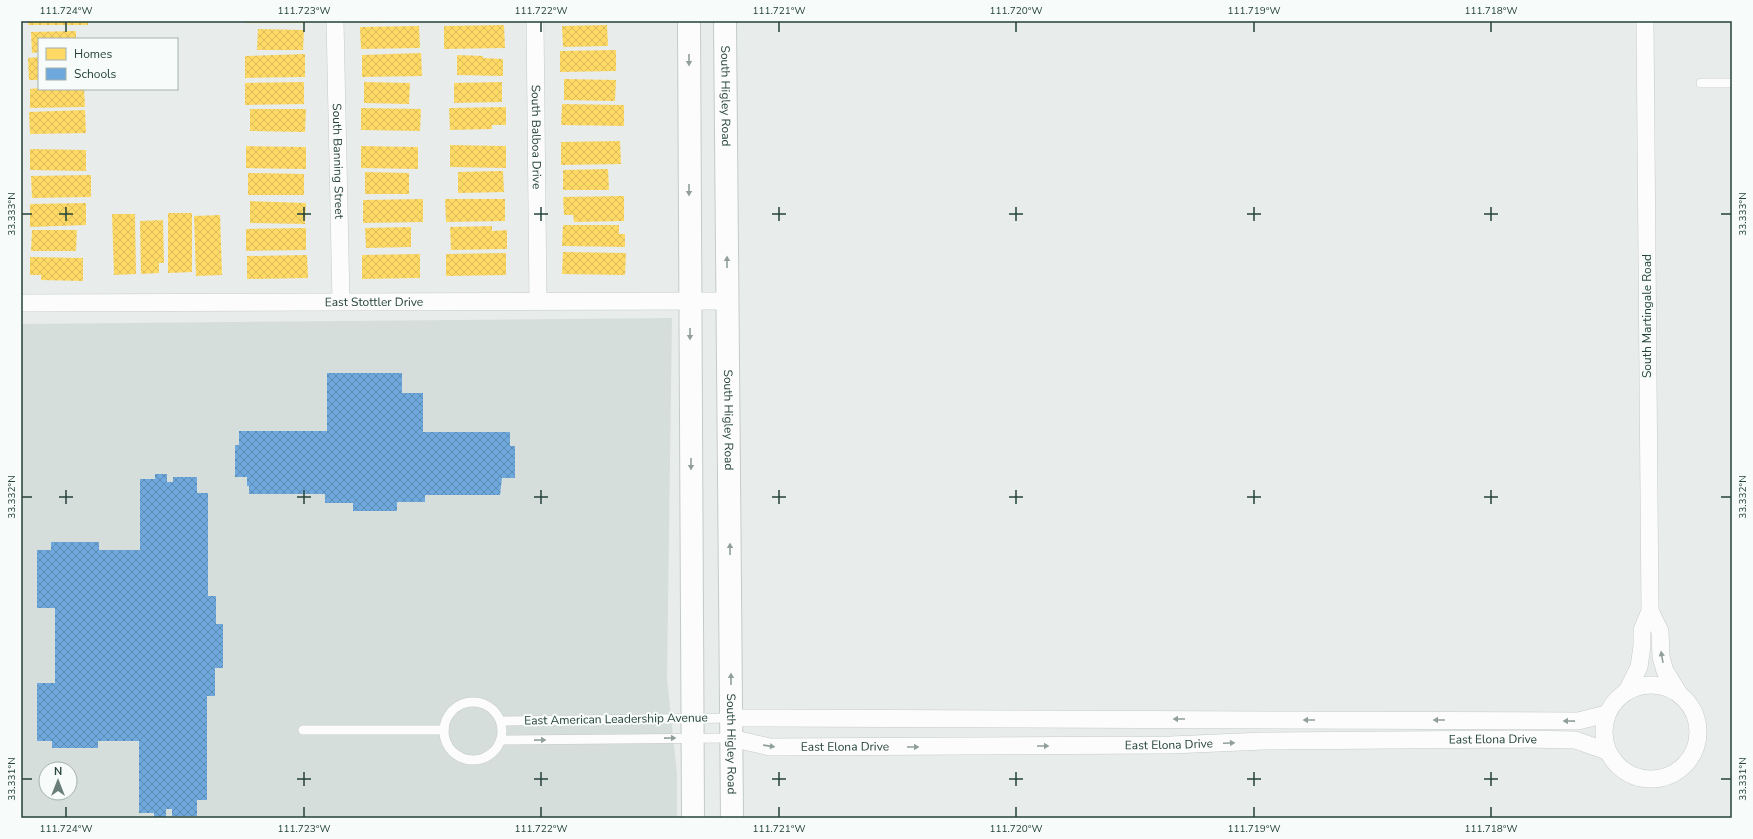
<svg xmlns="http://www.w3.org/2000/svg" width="1753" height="839" font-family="'Nunito Sans',sans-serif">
	<defs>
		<pattern id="homes-cross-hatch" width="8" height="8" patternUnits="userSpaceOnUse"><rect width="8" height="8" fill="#ffd966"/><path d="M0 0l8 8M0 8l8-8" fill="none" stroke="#dabb59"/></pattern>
		<pattern id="schools-cross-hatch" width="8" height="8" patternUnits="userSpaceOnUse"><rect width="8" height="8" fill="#6fa8dc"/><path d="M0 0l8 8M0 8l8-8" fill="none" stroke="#5b8ab3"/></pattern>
	</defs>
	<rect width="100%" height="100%" fill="#e8edeb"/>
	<path fill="#d6dedb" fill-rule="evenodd" d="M672,318L667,679L677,774V818H21V324ZM46,769H70V793H46Z"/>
	<g fill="url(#homes-cross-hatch)">
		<rect x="28" y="21" width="60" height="4"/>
		<rect x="246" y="21" width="59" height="2"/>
		<polygon points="361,21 398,21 398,22 361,23"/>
		<polygon points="504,25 505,48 444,49 444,26"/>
		<polygon points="607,25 608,46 563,47 562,26"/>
		<polygon points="419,26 420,48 361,49 360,27"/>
		<polygon points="258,29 304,30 303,50 257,50"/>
		<polygon points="76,31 76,39 39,39 39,52 32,53 31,32"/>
		<polygon points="616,50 616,71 560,72 560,51"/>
		<polygon points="421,53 422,76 362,77 362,55"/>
		<polygon points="305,54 305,77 245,78 245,56"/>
		<polygon points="457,55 483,56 483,58 503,59 503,76 457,75"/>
		<polygon points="39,57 39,80 29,80 28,58"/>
		<polygon points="564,79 616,80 615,101 564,100"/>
		<polygon points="304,82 304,104 245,105 245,83"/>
		<polygon points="364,82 410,83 409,104 364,103"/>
		<polygon points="502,82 502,102 454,103 454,83"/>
		<polygon points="39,88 84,89 85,107 30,108 30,89"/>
		<polygon points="562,104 624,105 624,126 561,125"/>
		<polygon points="506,107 506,125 492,125 492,129 450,130 449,108"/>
		<polygon points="361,108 421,109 420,131 361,130"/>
		<polygon points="250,109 306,109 305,132 250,131"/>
		<polygon points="85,110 86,133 30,134 29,112"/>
		<polygon points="620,141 621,164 561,165 561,142"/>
		<polygon points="450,145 506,146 506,168 450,167"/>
		<polygon points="246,146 306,147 306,169 246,168"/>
		<polygon points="361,146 418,147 418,169 361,168"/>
		<polygon points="30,149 86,150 86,171 30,170"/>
		<polygon points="608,169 609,190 563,190 563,170"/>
		<polygon points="503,171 504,192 458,193 458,172"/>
		<polygon points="365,172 409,173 409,194 365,194"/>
		<polygon points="248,173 304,174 304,195 248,195"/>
		<polygon points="91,175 91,197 32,198 31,176"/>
		<polygon points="624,196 624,221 574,222 573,215 564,215 563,197"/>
		<polygon points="423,199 423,222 363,223 363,200"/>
		<polygon points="445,199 505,199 505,221 446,222"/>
		<polygon points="250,201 306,203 305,224 250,223"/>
		<polygon points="86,203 86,225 30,227 30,204"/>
		<polygon points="168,213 192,213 192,272 168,273"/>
		<polygon points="112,214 135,214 136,274 114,275"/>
		<polygon points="220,215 222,275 196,276 194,216"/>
		<polygon points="163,220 164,263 159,263 159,273 141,274 140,221"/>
		<polygon points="563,225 619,225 619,234 625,234 625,247 562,246"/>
		<polygon points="492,226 492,231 507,230 507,249 451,250 450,227"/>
		<polygon points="411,227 411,247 366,248 365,228"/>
		<polygon points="306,228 306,250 246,251 246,229"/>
		<polygon points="32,230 77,230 76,251 31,251"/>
		<polygon points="563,252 626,253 625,275 562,274"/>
		<polygon points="506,253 506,275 446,276 446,254"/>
		<polygon points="420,254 420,278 362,279 362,255"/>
		<polygon points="307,255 308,278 247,279 247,256"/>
		<polygon points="30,257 83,258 83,281 41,280 41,275 30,275"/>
	</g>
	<g fill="url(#schools-cross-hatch)">
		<polygon points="327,373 402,373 402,393 423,393 423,432 510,432 510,446 515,446 515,478 502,478 500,495 425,495 425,502 397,502 397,511 353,511 353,503 325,503 325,494 249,494 249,486 247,486 247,477 235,477 235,445 239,445 239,431 327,431"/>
		<polygon points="155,474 167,474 167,482 173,482 173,477 197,477 197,493 208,493 208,596 216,596 216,624 223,624 223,668 215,668 215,696 207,696 207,800 197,800 197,816 172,816 172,809 166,809 166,818 154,818 154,813 139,813 139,741 98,741 98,748 52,748 52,741 37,741 37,683 55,683 55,608 37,608 37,550 51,550 51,542 99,542 99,550 140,550 140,479 155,479"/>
	</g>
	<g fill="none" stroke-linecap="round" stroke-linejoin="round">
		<g stroke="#c5cac8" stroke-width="10">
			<g id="service">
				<polyline points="1701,83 1732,83"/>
				<circle cx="473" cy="731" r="29"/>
				<polyline points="501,721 731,718"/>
				<polyline points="303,730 444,730"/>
				<polyline points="501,740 731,738"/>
			</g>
		</g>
		<g stroke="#c5cac8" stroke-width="18">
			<g id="minor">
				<path id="s1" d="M335,21L341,301"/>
				<path id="s2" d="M535,21L538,301"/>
				<path id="s3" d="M21,303L728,301"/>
				<polyline points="1650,611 1660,631 1661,657 1665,671 1678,692"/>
				<circle cx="1651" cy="732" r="47"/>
				<polyline points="1627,691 1639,667 1642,646 1642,630 1650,611 1645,21"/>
				<polyline points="731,718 1578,721 1607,714"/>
				<path id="s4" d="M731,738L770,747L1171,745L1264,741L1519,739L1575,740L1607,751"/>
			</g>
		</g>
		<g stroke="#c3cbc8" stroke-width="24">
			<g id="secondary">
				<polyline points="689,21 693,818"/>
				<path id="s5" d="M725,21L732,818"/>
			</g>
		</g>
		<use href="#service" stroke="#fcfcfc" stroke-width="9"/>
		<use href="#minor" stroke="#fcfcfc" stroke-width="17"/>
		<use href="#secondary" stroke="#fcfcfc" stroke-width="22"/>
	</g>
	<defs><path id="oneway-solid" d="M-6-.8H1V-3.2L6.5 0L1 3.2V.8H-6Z"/></defs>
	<g fill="#909f9b">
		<use href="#oneway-solid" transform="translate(689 60) rotate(90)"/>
		<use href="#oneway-solid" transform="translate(689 190) rotate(90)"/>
		<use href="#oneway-solid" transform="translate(727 262) rotate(-90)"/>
		<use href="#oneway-solid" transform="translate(690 334) rotate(90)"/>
		<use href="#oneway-solid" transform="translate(691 464) rotate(90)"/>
		<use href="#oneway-solid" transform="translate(730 549) rotate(-90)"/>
		<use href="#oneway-solid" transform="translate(1662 657) rotate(-100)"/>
		<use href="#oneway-solid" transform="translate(731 679) rotate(-90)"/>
		<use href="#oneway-solid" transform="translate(1179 719) rotate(-180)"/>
		<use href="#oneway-solid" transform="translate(1309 720) rotate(-180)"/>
		<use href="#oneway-solid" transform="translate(1439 720) rotate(-180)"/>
		<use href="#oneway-solid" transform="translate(1569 721) rotate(-179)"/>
		<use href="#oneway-solid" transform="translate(670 738) rotate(-1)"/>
		<use href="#oneway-solid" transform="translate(540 740) rotate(-1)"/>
		<use href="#oneway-solid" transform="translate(1229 743) rotate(-3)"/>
		<use href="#oneway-solid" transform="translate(769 746) rotate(8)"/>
		<use href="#oneway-solid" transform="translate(1043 746)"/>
		<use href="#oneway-solid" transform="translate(913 747)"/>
	</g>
	<path fill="none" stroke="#24423a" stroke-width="1.5" d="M66,22V32M304,22V32M541,22V32M779,22V32M1016,22V32M1254,22V32M1491,22V32M66,207V221M304,207V221M541,207V221M779,207V221M1016,207V221M1254,207V221M1491,207V221M22,214H32M59,214H73M297,214H311M534,214H548M772,214H786M1009,214H1023M1247,214H1261M1484,214H1498M1721,214H1731M66,490V504M304,490V504M541,490V504M779,490V504M1016,490V504M1254,490V504M1491,490V504M22,497H32M59,497H73M297,497H311M534,497H548M772,497H786M1009,497H1023M1247,497H1261M1484,497H1498M1721,497H1731M304,772V786M541,772V786M779,772V786M1016,772V786M1254,772V786M1491,772V786M22,779H32M297,779H311M534,779H548M772,779H786M1009,779H1023M1247,779H1261M1484,779H1498M1721,779H1731M66,807V817M304,807V817M541,807V817M779,807V817M1016,807V817M1254,807V817M1491,807V817"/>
	<g text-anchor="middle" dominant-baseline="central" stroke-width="4" stroke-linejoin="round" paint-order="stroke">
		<g font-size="12" fill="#24423a" stroke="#f7fbf9">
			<text stroke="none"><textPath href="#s5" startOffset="75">South Higley Road</textPath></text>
			<text stroke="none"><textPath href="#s2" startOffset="116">South Balboa Drive</textPath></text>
			<text stroke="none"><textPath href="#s1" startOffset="140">South Banning Street</textPath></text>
			<text stroke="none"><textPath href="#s3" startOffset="353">East Stottler Drive</textPath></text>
			<text transform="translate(1647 316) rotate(-90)">South Martingale Road</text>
			<text stroke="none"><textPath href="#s5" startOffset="399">South Higley Road</textPath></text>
			<text transform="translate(616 719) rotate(-1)">East American Leadership Avenue</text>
			<text stroke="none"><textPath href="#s4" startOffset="763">East Elona Drive</textPath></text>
			<text stroke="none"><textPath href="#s5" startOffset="723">South Higley Road</textPath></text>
			<text stroke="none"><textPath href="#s4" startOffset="439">East Elona Drive</textPath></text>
			<text stroke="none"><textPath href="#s4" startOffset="115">East Elona Drive</textPath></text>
		</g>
	</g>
	<rect width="1753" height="839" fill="none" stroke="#f7fbf9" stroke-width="44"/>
	<rect x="38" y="38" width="140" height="52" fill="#f7fbf9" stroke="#a3b1ad"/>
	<rect x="46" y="48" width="20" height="12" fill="#ffd966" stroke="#a3b1ad"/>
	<text x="74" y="58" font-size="12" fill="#24423a">Homes</text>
	<rect x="46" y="68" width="20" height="12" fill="#6fa8dc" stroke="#a3b1ad"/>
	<text x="74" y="78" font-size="12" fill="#24423a">Schools</text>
	<g transform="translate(58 781)"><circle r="19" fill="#f7fbf9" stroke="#a3b1ad"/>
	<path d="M0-3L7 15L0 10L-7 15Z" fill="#697e78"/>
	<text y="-6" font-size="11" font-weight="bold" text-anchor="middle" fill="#24423a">N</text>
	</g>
	<rect x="22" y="22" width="1709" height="795" fill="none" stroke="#24423a" stroke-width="1.5"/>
	<g font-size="10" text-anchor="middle" fill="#24423a">
		<text x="66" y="14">111.724°W</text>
		<text x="304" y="14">111.723°W</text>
		<text x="541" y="14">111.722°W</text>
		<text x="779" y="14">111.721°W</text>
		<text x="1016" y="14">111.720°W</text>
		<text x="1254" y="14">111.719°W</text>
		<text x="1491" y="14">111.718°W</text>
		<text transform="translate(11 214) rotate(-90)" y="4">33.333°N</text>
		<text transform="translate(1742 214) rotate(-90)" y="4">33.333°N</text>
		<text transform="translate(11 497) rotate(-90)" y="4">33.332°N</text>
		<text transform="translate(1742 497) rotate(-90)" y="4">33.332°N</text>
		<text transform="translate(11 779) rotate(-90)" y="4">33.331°N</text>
		<text transform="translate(1742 779) rotate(-90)" y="4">33.331°N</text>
		<text x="66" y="832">111.724°W</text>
		<text x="304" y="832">111.723°W</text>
		<text x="541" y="832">111.722°W</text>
		<text x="779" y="832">111.721°W</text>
		<text x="1016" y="832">111.720°W</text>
		<text x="1254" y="832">111.719°W</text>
		<text x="1491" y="832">111.718°W</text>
	</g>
</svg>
